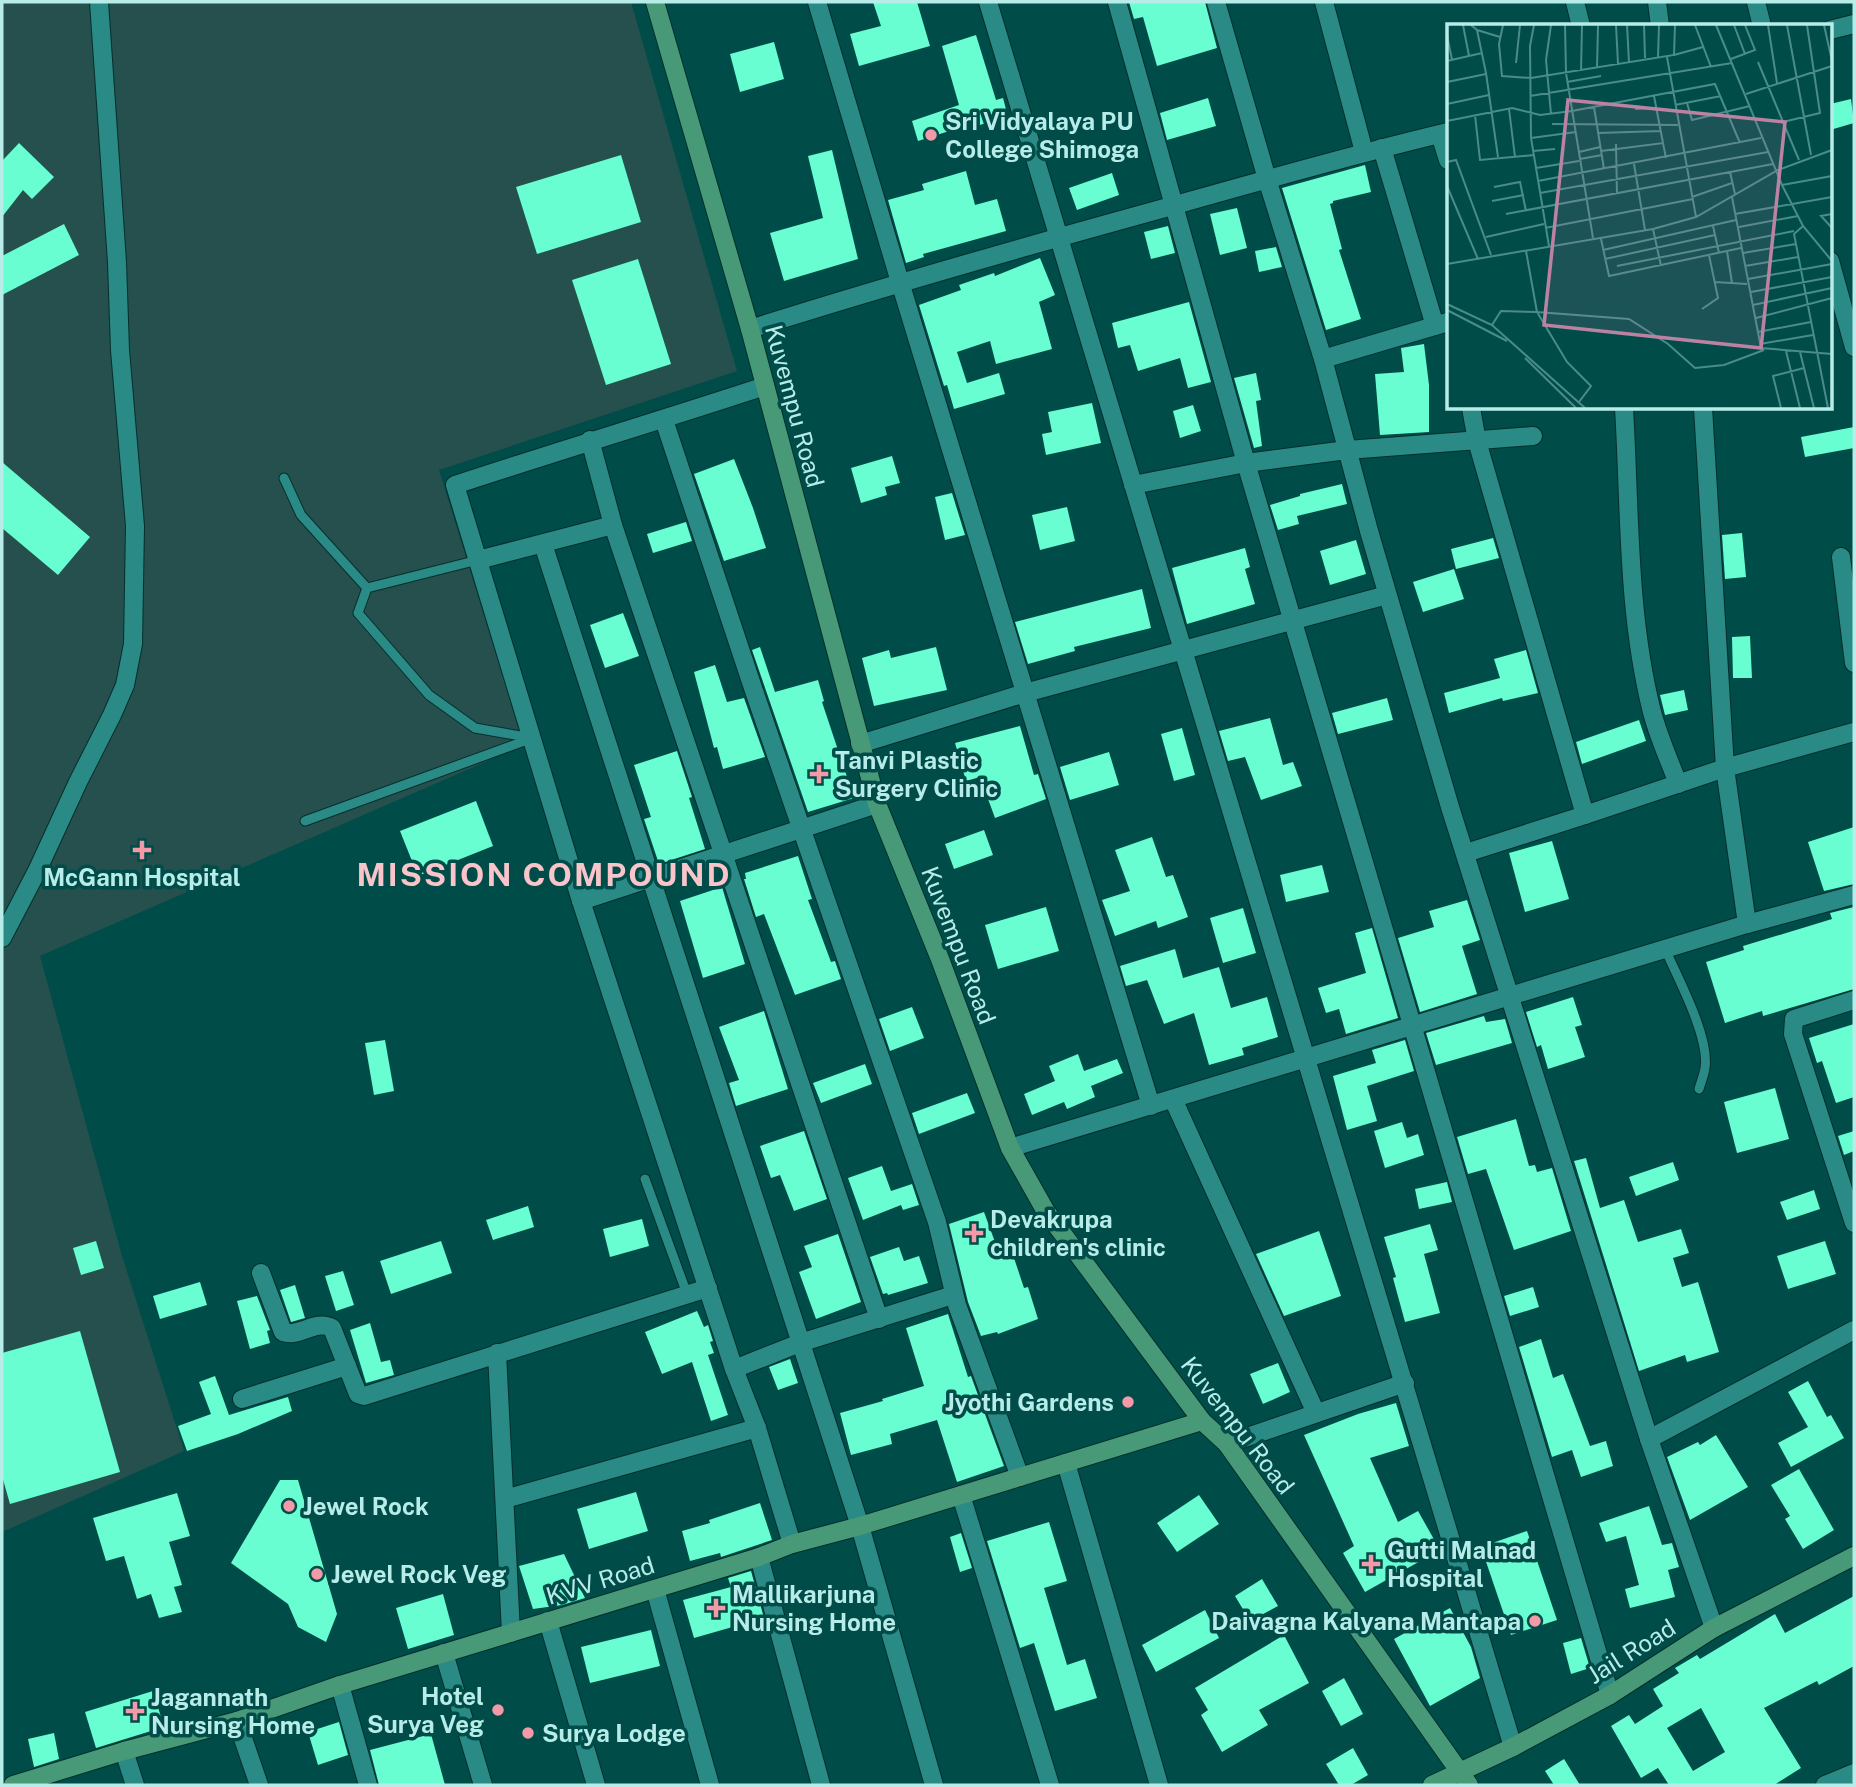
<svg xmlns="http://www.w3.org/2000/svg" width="1856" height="1787" font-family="'Public Sans',sans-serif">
	<rect width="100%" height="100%" fill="#004c49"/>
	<polygon fill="#25504d" points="2,2 631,2 737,371 439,470 524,745 40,956 122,1256 184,1451 2,1532"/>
	<g fill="#68fed1" fill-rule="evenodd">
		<polygon points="873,2 917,2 930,46 859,66 850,34 881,26"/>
		<polygon points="1129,2 1205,2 1217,48 1157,66 1143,17 1134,19"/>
		<polygon points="976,35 996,100 1003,98 1008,117 969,128 968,125 918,141 912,121 959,105 942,46"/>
		<polygon points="774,42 784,79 740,92 730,54"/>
		<polygon points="1208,98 1216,126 1167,140 1160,113"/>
		<polygon points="1851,99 1854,123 1830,130 1830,104"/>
		<polygon points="19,143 54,177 32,199 23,190 2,217 2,161"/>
		<polygon points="832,150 858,259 784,281 770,233 823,218 808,156"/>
		<polygon points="621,155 641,222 537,254 516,187"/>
		<polygon points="1365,165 1371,192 1333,201 1333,203 1330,204 1342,249 1339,250 1361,319 1326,330 1282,188"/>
		<polygon points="966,171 975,205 997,199 1006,231 923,254 924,257 906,263 888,200 924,190 922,184"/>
		<polygon points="1112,173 1119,195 1077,210 1069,188"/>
		<polygon points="1237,208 1247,248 1220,255 1210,214"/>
		<polygon points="64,224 79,255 2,295 2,256"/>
		<polygon points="1168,226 1175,253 1151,259 1144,232"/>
		<polygon points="1276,247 1282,267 1259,272 1255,251"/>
		<polygon points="1040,258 1055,295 1039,302 1052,349 996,364 990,341 957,352 967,383 999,373 1005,394 954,409 947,385 944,386 919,305 961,290 959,285 994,273 995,276"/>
		<polygon points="638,259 671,364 606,385 572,280"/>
		<polygon points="1189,302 1211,382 1188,388 1180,358 1138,371 1130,345 1118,348 1112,323"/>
		<polygon points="1424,344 1429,385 1429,432 1380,435 1375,374 1404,372 1401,348"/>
		<polygon points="1256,373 1261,400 1256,401 1262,446 1254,448 1234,378"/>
		<polygon points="1092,403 1101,443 1046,455 1042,434 1052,432 1048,412"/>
		<polygon points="1193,405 1201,431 1180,438 1173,411"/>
		<polygon points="1854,427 1854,448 1805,457 1801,437"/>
		<polygon points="892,456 900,483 885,487 887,495 861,503 851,468"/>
		<polygon points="734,459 753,508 766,548 724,561 694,474"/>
		<polygon points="2,462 90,537 58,575 2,528"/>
		<polygon points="1342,484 1347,504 1297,516 1299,524 1278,530 1270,505 1300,496 1300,494"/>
		<polygon points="952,493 965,535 945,540 935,497"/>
		<polygon points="1067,507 1075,541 1040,550 1032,515"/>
		<polygon points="686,522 692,541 653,553 647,534"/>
		<polygon points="1742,533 1746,577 1725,579 1722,535"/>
		<polygon points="1493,538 1499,558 1456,569 1451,549"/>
		<polygon points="1356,540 1366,574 1330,585 1320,551"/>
		<polygon points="1245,548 1250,567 1245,569 1255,604 1187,624 1172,568"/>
		<polygon points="1454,569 1464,599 1423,612 1413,582"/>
		<polygon points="1142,589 1151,628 1074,647 1075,651 1028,664 1015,622"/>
		<polygon points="623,613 639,656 605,668 590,625"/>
		<polygon points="1750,636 1752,678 1733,678 1732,637"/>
		<polygon points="760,647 775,692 818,680 824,701 822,702 854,798 808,812 752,650"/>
		<polygon points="936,647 947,690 874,706 862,658 889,650 891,658"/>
		<polygon points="1526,650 1538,693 1503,701 1502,698 1449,713 1444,693 1500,678 1494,659"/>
		<polygon points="715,665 727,702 744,698 765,757 723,769 717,747 714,748 694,672"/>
		<polygon points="1684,690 1688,710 1665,715 1660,695"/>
		<polygon points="1387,698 1393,720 1338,734 1332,713"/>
		<polygon points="1270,718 1283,765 1293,762 1302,786 1261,800 1245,757 1228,761 1219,731"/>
		<polygon points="1639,720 1646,741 1582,764 1576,742"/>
		<polygon points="1020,726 1034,775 1038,774 1046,799 995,818 980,777 966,781 955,743"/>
		<polygon points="1182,728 1195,775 1174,781 1161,734"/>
		<polygon points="677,751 692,797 689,798 705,849 659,864 644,819 651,817 634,765"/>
		<polygon points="1109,752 1119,785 1070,800 1060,767"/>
		<polygon points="476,801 493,846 418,876 400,831"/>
		<polygon points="1854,827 1854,884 1824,891 1808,842"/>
		<polygon points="984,830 993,855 954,869 945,844"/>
		<polygon points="1152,837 1166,877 1173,875 1188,917 1158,928 1156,921 1115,936 1102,900 1130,891 1115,850"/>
		<polygon points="1552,841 1569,899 1525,912 1509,853"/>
		<polygon points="798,856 812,899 808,900 831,962 835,961 841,979 795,995 764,914 756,917 744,879 746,879 745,873"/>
		<polygon points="1322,865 1329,892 1286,902 1280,875"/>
		<polygon points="722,887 745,964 703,978 680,901"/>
		<polygon points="1467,900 1480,940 1462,946 1477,994 1420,1012 1398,938 1434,927 1429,911"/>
		<polygon points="1046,907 1059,951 998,969 985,925"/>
		<polygon points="1854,907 1854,989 1763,1016 1762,1011 1725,1023 1706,962 1744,950 1743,946 1832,919 1830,913"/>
		<polygon points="1243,908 1256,953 1223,963 1210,918"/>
		<polygon points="1372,928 1398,1018 1346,1034 1339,1009 1326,1013 1318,988 1366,973 1355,933"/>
		<polygon points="1175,949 1183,978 1219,967 1231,1008 1267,997 1278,1037 1242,1048 1244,1055 1209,1065 1194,1013 1164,1024 1147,980 1126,986 1120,966"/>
		<polygon points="1573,997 1582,1025 1575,1027 1585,1057 1548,1069 1541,1045 1537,1047 1526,1012"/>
		<polygon points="912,1007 924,1038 890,1051 879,1019"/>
		<polygon points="764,1011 788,1089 736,1106 729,1083 739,1080 719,1027"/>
		<polygon points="1484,1016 1486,1022 1505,1019 1512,1043 1436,1065 1426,1033"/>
		<polygon points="1854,1024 1854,1097 1836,1103 1822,1061 1817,1063 1809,1038"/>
		<polygon points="385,1040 394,1091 374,1095 365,1043"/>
		<polygon points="1405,1040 1414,1071 1367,1086 1377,1121 1347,1130 1333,1076 1376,1063 1372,1050"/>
		<polygon points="1078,1054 1084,1071 1117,1059 1123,1073 1091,1086 1095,1097 1067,1109 1064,1102 1032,1115 1024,1094 1055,1081 1049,1066"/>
		<polygon points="865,1064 872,1084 821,1103 813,1083"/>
		<polygon points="1775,1088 1789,1139 1737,1153 1724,1102"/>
		<polygon points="967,1093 975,1113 919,1134 912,1113"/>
		<polygon points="1516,1119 1529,1166 1535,1165 1537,1172 1552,1168 1571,1231 1514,1250 1486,1169 1468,1174 1457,1137"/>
		<polygon points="1402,1122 1407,1138 1418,1134 1424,1155 1385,1168 1374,1131"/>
		<polygon points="804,1131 827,1199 794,1211 780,1175 771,1178 760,1146"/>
		<polygon points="1854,1131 1854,1151 1844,1155 1838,1136"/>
		<polygon points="1586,1158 1600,1208 1624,1200 1638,1242 1681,1229 1689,1253 1673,1258 1682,1287 1698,1282 1719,1352 1687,1362 1685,1355 1639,1371 1574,1161"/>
		<polygon points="1673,1162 1679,1180 1636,1196 1629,1177"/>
		<polygon points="882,1166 891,1191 912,1184 919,1205 903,1210 901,1205 863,1220 848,1178"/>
		<polygon points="1447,1182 1452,1202 1419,1209 1415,1189"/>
		<polygon points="1814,1190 1820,1209 1787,1220 1780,1202"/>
		<polygon points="528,1206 534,1227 493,1240 486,1220"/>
		<polygon points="984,1212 999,1253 1011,1249 1024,1288 1028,1287 1038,1319 998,1334 997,1332 981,1336 968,1302 949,1224"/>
		<polygon points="642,1219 649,1246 610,1257 603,1229"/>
		<polygon points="1430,1224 1438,1250 1424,1254 1440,1313 1405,1322 1393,1278 1396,1277 1384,1237"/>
		<polygon points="1319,1231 1341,1296 1284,1316 1256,1254"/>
		<polygon points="838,1234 861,1302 816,1319 799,1272 812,1267 804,1246"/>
		<polygon points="96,1241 104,1268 81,1275 73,1248"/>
		<polygon points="441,1241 452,1273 391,1294 380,1261"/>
		<polygon points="1825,1241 1836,1274 1788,1289 1777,1256"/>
		<polygon points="899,1247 904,1261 919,1256 928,1283 888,1295 887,1293 883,1294 870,1257"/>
		<polygon points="343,1271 354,1305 336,1311 325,1276"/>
		<polygon points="200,1282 207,1305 160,1319 153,1296"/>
		<polygon points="295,1285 305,1318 291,1322 280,1290"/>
		<polygon points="1533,1287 1539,1307 1510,1316 1504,1296"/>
		<polygon points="257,1296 270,1330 267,1331 270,1343 250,1349 237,1301"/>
		<polygon points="697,1311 704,1327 708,1325 713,1341 710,1342 714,1353 708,1355 728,1415 711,1421 692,1362 662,1374 645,1332"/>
		<polygon points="948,1314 968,1377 971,1376 1004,1466 957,1482 937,1420 890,1434 892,1444 851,1455 840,1413 883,1401 882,1399 924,1386 906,1328"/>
		<polygon points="370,1323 381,1362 390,1360 394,1375 366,1383 350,1330"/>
		<polygon points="80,1331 120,1472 10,1504 2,1476 2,1353"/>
		<polygon points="1541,1339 1553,1378 1563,1374 1590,1446 1606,1441 1613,1466 1581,1477 1572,1450 1552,1457 1519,1347"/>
		<polygon points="790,1359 798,1383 778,1390 769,1367"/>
		<polygon points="1278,1363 1290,1392 1263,1404 1250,1374"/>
		<polygon points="215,1376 229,1415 288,1397 292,1411 238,1434 187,1451 178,1426 211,1414 199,1382"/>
		<polygon points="1808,1381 1827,1417 1831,1415 1844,1438 1791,1467 1778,1443 1808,1427 1788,1392"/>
		<polygon points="1396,1403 1409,1446 1370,1458 1398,1522 1418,1511 1440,1550 1365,1592 1343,1553 1354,1546 1304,1435 1358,1414"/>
		<polygon points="1716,1435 1748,1487 1690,1520 1667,1457 1698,1442 1700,1445"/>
		<polygon points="1799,1469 1834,1530 1803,1549 1785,1519 1790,1516 1771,1485"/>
		<polygon points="280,1480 298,1480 337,1614 326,1642 298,1627 288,1604 231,1563"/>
		<polygon points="636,1492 648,1531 589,1549 577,1509"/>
		<polygon points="177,1493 190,1536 169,1542 182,1585 174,1587 182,1612 159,1618 151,1594 137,1599 124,1556 106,1561 93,1518"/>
		<polygon points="1199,1495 1219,1524 1177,1552 1157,1523"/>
		<polygon points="760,1503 772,1540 721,1557 720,1553 690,1561 682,1531 710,1523 709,1520"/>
		<polygon points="1649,1506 1662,1545 1672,1543 1679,1567 1668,1570 1675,1597 1630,1608 1625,1589 1639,1585 1626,1536 1606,1542 1599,1523"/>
		<polygon points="1049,1522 1067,1581 1044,1588 1067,1665 1085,1659 1097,1698 1055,1711 1034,1643 1020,1648 987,1541"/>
		<polygon points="1527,1531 1557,1620 1511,1635 1481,1547"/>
		<polygon points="961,1533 972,1568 960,1572 950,1537"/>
		<polygon points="564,1554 585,1598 562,1605 533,1609 519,1566"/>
		<polygon points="751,1571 764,1618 694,1638 683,1600 731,1587 728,1578"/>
		<polygon points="1262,1579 1278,1606 1250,1621 1235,1596"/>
		<polygon points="443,1594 454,1635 408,1649 396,1608"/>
		<path d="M1854,1596V1666L1819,1685L1817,1681L1764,1708L1801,1768L1774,1785H1669L1658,1768L1641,1778L1611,1726L1629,1715L1635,1724L1663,1706L1653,1689L1679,1673L1675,1668L1697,1655L1700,1659L1775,1614L1785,1633ZM1701,1708L1725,1752L1693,1771L1667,1728Z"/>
		<polygon points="1450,1608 1471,1647 1480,1678 1430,1706 1394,1639"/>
		<polygon points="1205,1610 1219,1638 1156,1672 1142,1645"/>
		<polygon points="651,1630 660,1666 590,1683 581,1647"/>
		<polygon points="1284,1635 1309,1683 1259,1710 1268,1725 1222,1752 1201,1715 1208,1710 1195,1688"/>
		<polygon points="1581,1638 1590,1668 1571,1674 1563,1643"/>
		<polygon points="1344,1678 1363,1714 1341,1726 1322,1691"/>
		<polygon points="153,1691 164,1727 96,1748 85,1712"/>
		<polygon points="339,1722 348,1755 318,1765 308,1732"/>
		<polygon points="54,1733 59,1759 34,1767 28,1739"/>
		<polygon points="431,1734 445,1785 379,1785 370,1750"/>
		<polygon points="1353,1748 1368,1775 1351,1785 1339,1785 1326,1764"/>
		<polygon points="1564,1759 1580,1785 1554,1785 1545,1771"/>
	</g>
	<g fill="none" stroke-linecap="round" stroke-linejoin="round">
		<g stroke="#052f2c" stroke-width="11">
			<g id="service">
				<polyline points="284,478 301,515 367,588"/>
				<polyline points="478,560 367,588 358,613 429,695 475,728 532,738"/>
				<polyline points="305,821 530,739"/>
				<path d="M1665,949C1678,978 1710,1038 1705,1068C1704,1075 1701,1082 1699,1089"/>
				<polyline points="645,1179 687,1294"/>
			</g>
		</g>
		<g stroke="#052f2c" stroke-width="20">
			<g id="minor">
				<polyline points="817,2 900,282 1151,1106"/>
				<polyline points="988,2 1513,1747"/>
				<polyline points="1117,2 1246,463 1610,1695"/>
				<polyline points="1216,2 1267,179 1323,359 1369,531 1450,807 1649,1439 1714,1628"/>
				<polyline points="1324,2 1364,152"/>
				<polyline points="1575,2 1581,26"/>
				<polyline points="1657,2 1660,26"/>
				<polyline points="1756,2 1762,26"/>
				<polyline points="1830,30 1854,24"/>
				<polyline points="1440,134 1448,160"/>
				<polyline points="1382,148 1435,326"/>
				<polyline points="1830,261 1854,347"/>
				<path d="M750,329C889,285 1030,245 1172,206C1264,180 1355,154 1448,132"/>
				<polyline points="1323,359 1448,322"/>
				<path d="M765,386C662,420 558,451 455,485L581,901L734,1369L757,1428L792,1544"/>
				<path d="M1624,408C1630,508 1627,610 1651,708C1657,734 1669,759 1678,784"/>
				<polyline points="1703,408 1725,768 1747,924"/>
				<polyline points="664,420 753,688 937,1222 957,1305 1020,1477"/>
				<polyline points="590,440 613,525 879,1319"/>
				<polyline points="1133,485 1246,463 1347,450 1533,436"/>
				<polyline points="543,544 860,1526 934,1785"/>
				<polyline points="1841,557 1854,663"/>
				<polyline points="478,560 613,525"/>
				<polyline points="860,744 1025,693 1387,595"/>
				<polyline points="1585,815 1725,768 1854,732"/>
				<polyline points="1466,853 1585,815 1477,441 1471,408"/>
				<polyline points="581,901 877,804"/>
				<polyline points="2,938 37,871 78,782 112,715 125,685 133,644 135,526 120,350 117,262 99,2"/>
				<polyline points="1854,1000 1794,1019 1793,1034 1854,1223"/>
				<polyline points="1173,1099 1316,1413"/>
				<polyline points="1010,1148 1747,924 1854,895"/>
				<path d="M261,1273L283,1332C299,1338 315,1319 332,1328L358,1394L364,1396L708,1288"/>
				<polyline points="497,1353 511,1633"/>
				<polyline points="734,1369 800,1343 953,1295"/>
				<polyline points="242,1399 347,1366"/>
				<polyline points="1649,1439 1854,1330"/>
				<polyline points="1227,1444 1405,1383"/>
				<polyline points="1066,1463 1159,1785"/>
				<polyline points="961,1495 1050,1785"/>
				<polyline points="505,1499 757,1428"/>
				<polyline points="759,1557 821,1785"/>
				<polyline points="655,1589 710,1785"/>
				<polyline points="548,1621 596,1785"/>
				<polyline points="444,1653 483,1785"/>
				<polyline points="340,1685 368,1785"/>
				<polyline points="237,1721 259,1785"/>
				<polyline points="124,1751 135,1785"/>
				<polyline points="1825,1785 1854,1773"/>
			</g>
		</g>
		<g stroke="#052f2c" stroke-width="20">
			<g id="secondary">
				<polyline points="655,2 750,329 877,804 940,959 1010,1148 1045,1210 1202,1421 1227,1444 1469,1785"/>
				<polyline points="13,1785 124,1751 237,1721 340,1685 759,1557 792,1544 860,1526 1202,1421"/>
				<polyline points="1432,1785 1513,1747 1610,1695 1714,1628 1854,1556"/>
			</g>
		</g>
		<use href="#service" stroke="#2a8a85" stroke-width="9"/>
		<use href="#minor" stroke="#2a8a85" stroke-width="18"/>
		<use href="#secondary" stroke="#489977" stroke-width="18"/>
	</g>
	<g fill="#f39aa8" stroke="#004c49" stroke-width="2.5">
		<circle cx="931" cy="135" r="7"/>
		<path d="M815.5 763.5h7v7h7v7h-7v7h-7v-7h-7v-7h7z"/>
		<path d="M138.5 839.5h7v7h7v7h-7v7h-7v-7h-7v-7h7z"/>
		<path d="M970.5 1222.5h7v7h7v7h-7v7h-7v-7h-7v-7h7z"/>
		<circle cx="1128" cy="1402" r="7"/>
		<circle cx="289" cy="1506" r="7"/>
		<path d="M1367.5 1553.5h7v7h7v7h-7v7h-7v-7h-7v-7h7z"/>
		<circle cx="317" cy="1574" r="7"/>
		<path d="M712.5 1597.5h7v7h7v7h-7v7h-7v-7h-7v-7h7z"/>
		<circle cx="1535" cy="1621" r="7"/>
		<circle cx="498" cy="1710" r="7"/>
		<path d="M131.5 1700.5h7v7h7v7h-7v7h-7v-7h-7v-7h7z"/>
		<circle cx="528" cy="1733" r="7"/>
	</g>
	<g text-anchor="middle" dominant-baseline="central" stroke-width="7" stroke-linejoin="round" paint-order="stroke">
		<g font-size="24" font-weight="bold" fill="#b7ece8" stroke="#004c49" text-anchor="start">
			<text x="945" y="121">Sri Vidyalaya PU<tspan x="945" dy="28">College Shimoga</tspan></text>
			<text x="835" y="760">Tanvi Plastic<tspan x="835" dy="28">Surgery Clinic</tspan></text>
			<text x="142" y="877" text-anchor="middle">McGann Hospital</text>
			<text x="990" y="1219">Devakrupa<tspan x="990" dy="28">children's clinic</tspan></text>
			<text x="1114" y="1402" text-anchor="end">Jyothi Gardens</text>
			<text x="303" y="1506">Jewel Rock</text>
			<text x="1387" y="1550">Gutti Malnad<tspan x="1387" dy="28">Hospital</tspan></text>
			<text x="331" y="1574">Jewel Rock Veg</text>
			<text x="732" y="1594">Mallikarjuna<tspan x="732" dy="28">Nursing Home</tspan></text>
			<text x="1521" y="1621" text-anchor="end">Daivagna Kalyana Mantapa</text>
			<text x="484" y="1696" text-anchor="end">Hotel<tspan x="484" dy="28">Surya Veg</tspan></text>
			<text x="151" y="1697">Jagannath<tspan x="151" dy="28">Nursing Home</tspan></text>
			<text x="542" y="1733">Surya Lodge</text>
		</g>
		<g font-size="24" fill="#b7ece8" stroke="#004c49">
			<text transform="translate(795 406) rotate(75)">Kuvempu Road</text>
			<text transform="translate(959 945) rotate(69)">Kuvempu Road</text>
			<text transform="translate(1238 1425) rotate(52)">Kuvempu Road</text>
			<text transform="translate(600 1580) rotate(-17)">KVV Road</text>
			<text transform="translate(1631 1651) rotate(-32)">Jail Road</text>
		</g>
		<g font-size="32" font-weight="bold" letter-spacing="2" fill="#f9c5cb" stroke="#004c49">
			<text x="544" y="874">MISSION COMPOUND</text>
		</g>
	</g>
	<g transform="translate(1447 24)">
		<rect width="385" height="385" fill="#004c49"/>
		<path fill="none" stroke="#498c89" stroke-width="2" d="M16,1L22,32M24,1L30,6L39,49L51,133M56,1L52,20L55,52L84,54L227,31L228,1M87,1L83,22L84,114L102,222M118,1L119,49L146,214M169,1L171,40M180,1L182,38M197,1L198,34M248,1L264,43M269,1L335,161L356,202L385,237M287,1L298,30M321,1L330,59M340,1L364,131M377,1L385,37M30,6L53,13M0,11L5,36M227,31L256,23M211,33L212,1M220,33L249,193M284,35L308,26L298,1M0,37L35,29M311,38L352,136M69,39L73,1M150,44L151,1M134,47L135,1M0,58L39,50M120,58L154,52M299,70L385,42M83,72L285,39M207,72L216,119M240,79L245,96L303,82M0,80L42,71M228,81L274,72M147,83L157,145M62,85L68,133M188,85L209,84M104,90L99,36L104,1M28,91L33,136L87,131M0,97L65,84L93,91L125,87L268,60L293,119M336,98L373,89L360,1M105,100L231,101M151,109L214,107M84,114L129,108M169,120L170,170M86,127L108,125M154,127L216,119L219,134M132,128L153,123M133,135L155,131M0,138L9,136L44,231M187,140L198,206M89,144L132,137M283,148L288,170M91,157L314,114M335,161L385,152M0,162L31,235M47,163L73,158L79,187M93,169L321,128M245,173L285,159M285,173L314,324L385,330M45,177L77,171M59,190L326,140M288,190L385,173M385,190L374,192L385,204M266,202L272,229M356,202L347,210L381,384M292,203L351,192M98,204L246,175M206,205L214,242M39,213L97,200M154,215L162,252L294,224M156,226L289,196M79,227L90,288L182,295L221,320L248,344L277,341L317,326M280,227L285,259M296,229L349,220M158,235L268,211M0,240L206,205L249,193L331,146L385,126M170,242L347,207M298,242L351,233M301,255L385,240M268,258L300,260M304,268L385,253M0,280L45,301L138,384M306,281L385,264M255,285L271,274L262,231M0,286L60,317M309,294L385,274M45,301L54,287L90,288L120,338L144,362L132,378M311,308L364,298M313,320L366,311M339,327L353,384M353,328L367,384M78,334L129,384M334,384L326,352L357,344"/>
		<path fill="#bc82a2" fill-opacity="0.15" stroke="#bc82a2" stroke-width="3.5" d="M121,76L338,98L314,324L97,301Z"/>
		<rect width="385" height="385" fill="none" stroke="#b7ece8" stroke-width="3.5"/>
	</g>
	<rect width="1856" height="1787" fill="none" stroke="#b7ece8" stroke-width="7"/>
</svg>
